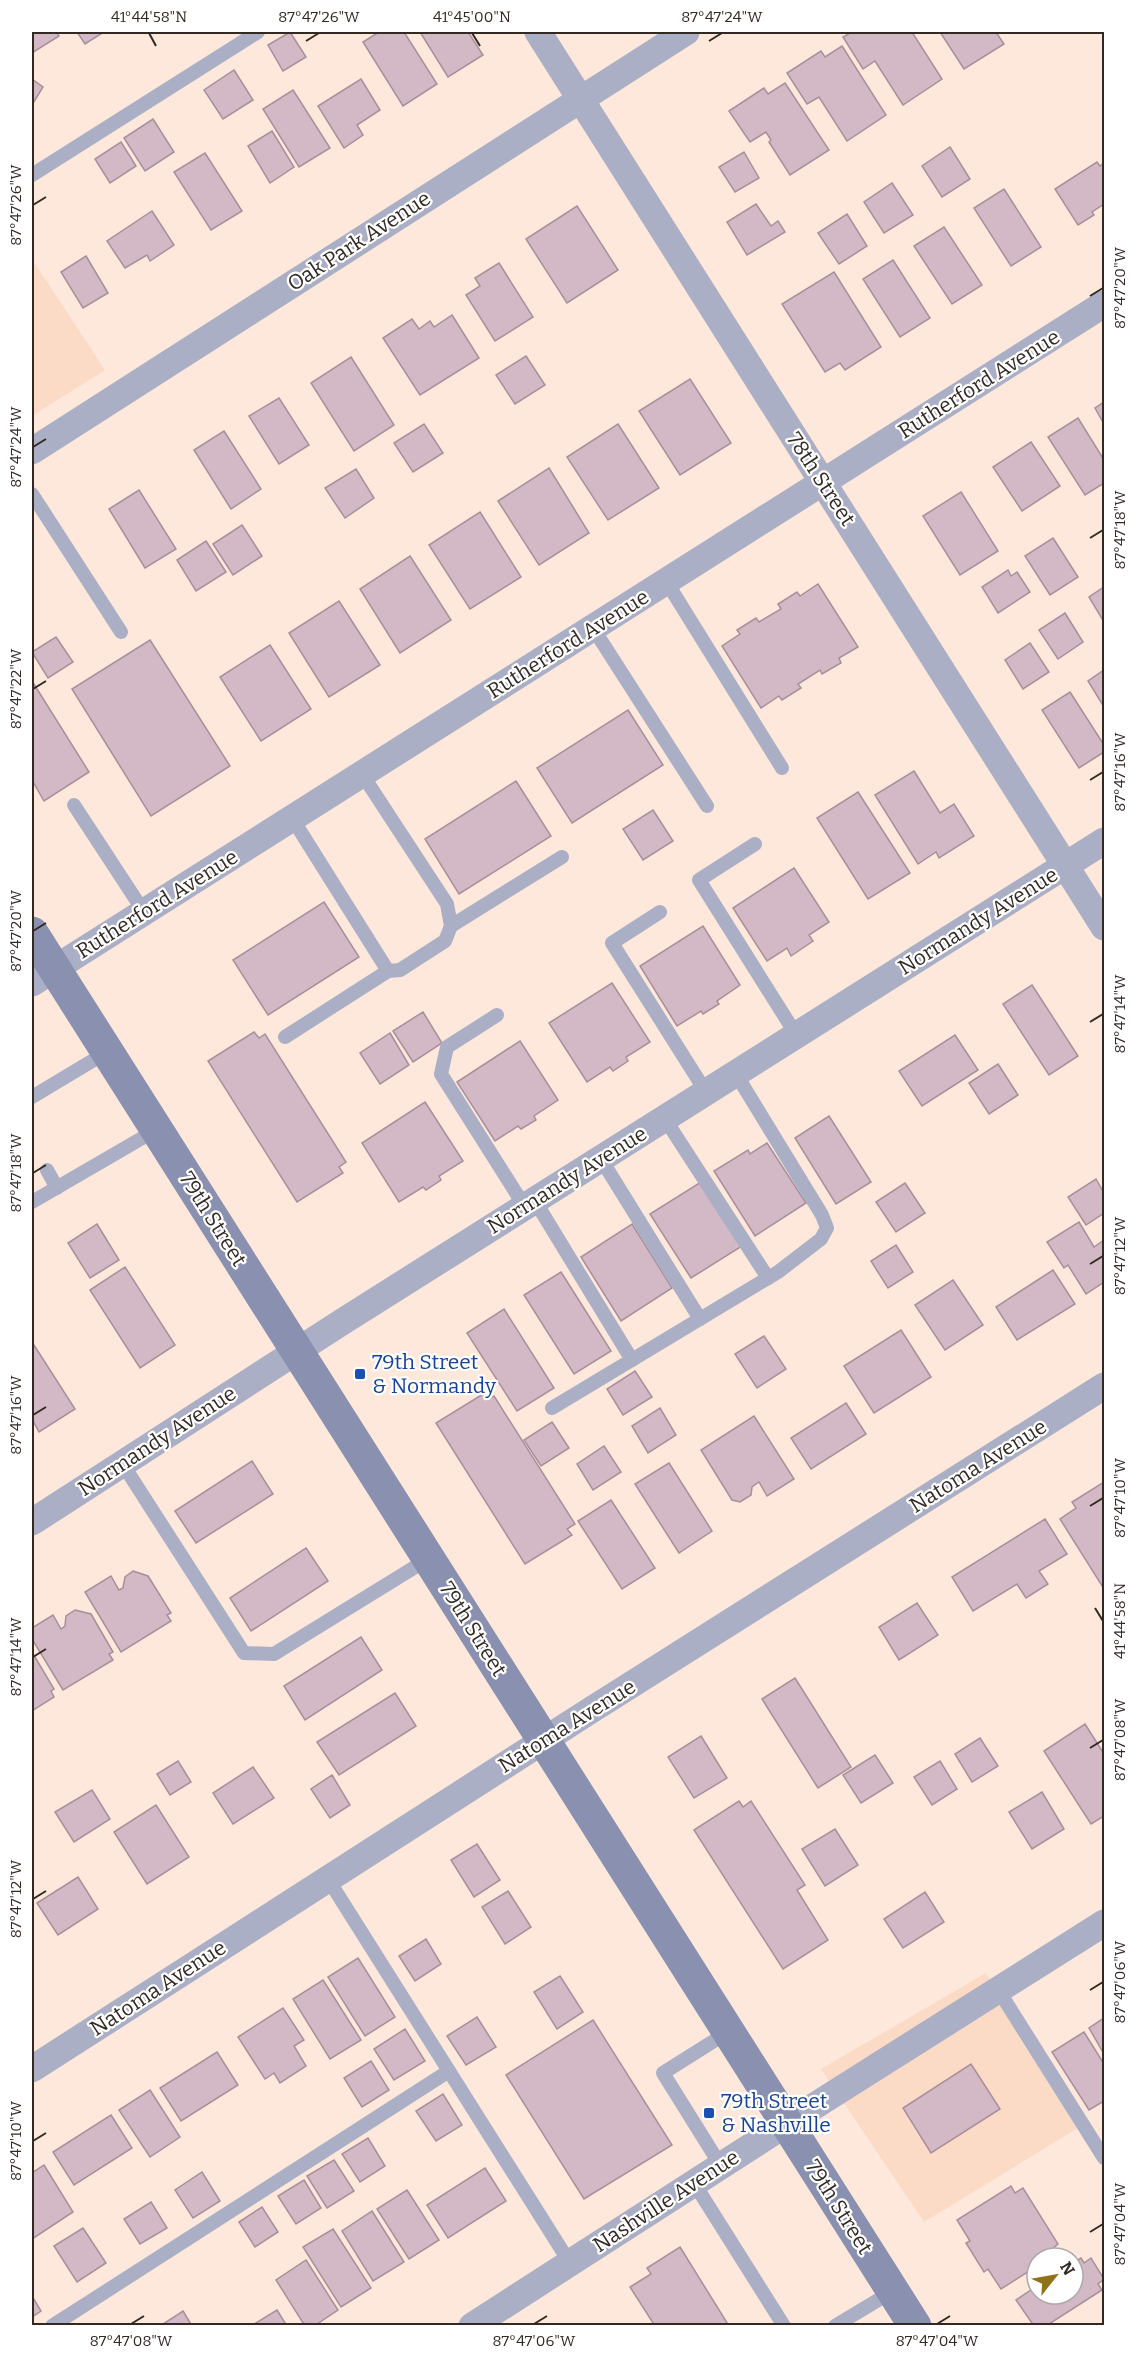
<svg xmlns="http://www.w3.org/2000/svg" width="1136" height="2357" font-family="Bitter,serif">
	<rect width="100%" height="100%" fill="#fde8db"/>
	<g fill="#fbdbc6">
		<polygon points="32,259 105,370 32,416"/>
		<polygon points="986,1973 1083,2125 924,2222 821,2069"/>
	</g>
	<g fill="#d3b8c5" stroke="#a98f9b" stroke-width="1.5">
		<polygon points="32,32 56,32 59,36 32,53"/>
		<polygon points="77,32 104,32 85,44"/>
		<polygon points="290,32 306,57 283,71 268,45"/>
		<polygon points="379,32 404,32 437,84 403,106 363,42"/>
		<polygon points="420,32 468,32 483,55 448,77"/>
		<polygon points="852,32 912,32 942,79 903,105 875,61 863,69 843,37"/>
		<polygon points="940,32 996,32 1004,44 964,69"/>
		<polygon points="842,46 886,115 847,141 819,97 807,104 787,73 821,51 825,57"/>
		<polygon points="234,70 253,100 223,119 204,90"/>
		<polygon points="32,79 43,87 32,105"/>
		<polygon points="361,79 380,110 357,125 363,135 344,148 318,106"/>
		<polygon points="785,83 829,150 790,175 769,142 771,140 766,132 750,142 729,111 764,88 768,94"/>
		<polygon points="293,90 330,148 299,167 263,109"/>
		<polygon points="153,119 174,152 145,171 124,138"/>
		<polygon points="272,131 294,167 270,183 248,146"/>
		<polygon points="121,142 136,166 110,183 95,159"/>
		<polygon points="950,147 970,179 942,197 922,166"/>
		<polygon points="744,152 759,178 735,192 719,167"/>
		<polygon points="205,153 242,211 211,230 174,172"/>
		<polygon points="1097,162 1100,166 1104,163 1104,204 1092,212 1094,215 1078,225 1055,189"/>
		<polygon points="892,183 913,215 884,233 864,202"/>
		<polygon points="1004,189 1041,247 1011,266 974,208"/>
		<polygon points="756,204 771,226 778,221 785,232 747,255 727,222"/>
		<polygon points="577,206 618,270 567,303 526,239"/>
		<polygon points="152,211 174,245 150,261 147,255 125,268 107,241"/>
		<polygon points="847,214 867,246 839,264 818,233"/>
		<polygon points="944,227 982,285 952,304 914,246"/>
		<polygon points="86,256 108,293 83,308 61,272"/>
		<polygon points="893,260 930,318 900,337 863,279"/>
		<polygon points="499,263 533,317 495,341 466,295 480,286 475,278"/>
		<polygon points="834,272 881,347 845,370 840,363 825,372 782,304"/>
		<polygon points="452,315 479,358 420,395 383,338 412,319 419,329 430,321 434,327"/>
		<polygon points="526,356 545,385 515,404 496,375"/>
		<polygon points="351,357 394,425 354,451 311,383"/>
		<polygon points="690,379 731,443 680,475 639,411"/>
		<polygon points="279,398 309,445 279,464 249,416"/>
		<polygon points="1104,402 1104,424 1095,408"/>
		<polygon points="1078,418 1104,460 1104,483 1085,495 1048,437"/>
		<polygon points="424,424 443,453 413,472 394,443"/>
		<polygon points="618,424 659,488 608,520 567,457"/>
		<polygon points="224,431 261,489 231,509 194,450"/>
		<polygon points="1031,442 1060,486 1022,511 993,467"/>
		<polygon points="549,468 589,533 539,565 498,501"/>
		<polygon points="356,469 374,498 345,518 325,488"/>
		<polygon points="139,490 176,549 145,568 109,509"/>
		<polygon points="961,492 998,551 960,575 923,516"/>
		<polygon points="480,512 521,577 470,609 429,545"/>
		<polygon points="242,525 262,556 233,575 213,544"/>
		<polygon points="1053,538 1078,577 1050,595 1025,556"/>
		<polygon points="206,541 226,572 196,591 177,560"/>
		<polygon points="410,556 451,620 400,653 360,589"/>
		<polygon points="1008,570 1011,576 1017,572 1030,592 998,613 982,587"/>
		<polygon points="818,584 858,647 839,658 841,663 822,674 820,670 798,684 801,688 782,700 779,696 761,708 722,646 740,634 737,630 756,618 759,622 781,609 778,604 797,592 800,596"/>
		<polygon points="1104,587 1104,622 1089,597"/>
		<polygon points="339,601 380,665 329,697 289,633"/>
		<polygon points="1065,613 1083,642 1058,659 1039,630"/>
		<polygon points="56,637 73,662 48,678 32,652"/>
		<polygon points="150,640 230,766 151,816 72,689"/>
		<polygon points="1030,643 1049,672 1023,689 1005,660"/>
		<polygon points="270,645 311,709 261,741 220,677"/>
		<polygon points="1104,670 1104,707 1088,681"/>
		<polygon points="32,681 89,772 44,801 32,780"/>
		<polygon points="1070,692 1104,745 1104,752 1079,768 1042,710"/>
		<polygon points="628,710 663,765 572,823 537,768"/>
		<polygon points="914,771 940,813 954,804 974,836 939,858 936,852 918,864 875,795"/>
		<polygon points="516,781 551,836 459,894 425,839"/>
		<polygon points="858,792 910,873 868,899 817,818"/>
		<polygon points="653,810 673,841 643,860 623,829"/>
		<polygon points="794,868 829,922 809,935 813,941 791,956 787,948 767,961 733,908"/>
		<polygon points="324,902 359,957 268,1015 233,960"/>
		<polygon points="703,926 740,985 717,1001 719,1004 703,1014 701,1011 677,1026 640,966"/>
		<polygon points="612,983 650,1042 626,1057 628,1061 613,1071 610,1067 587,1082 549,1023"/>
		<polygon points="1032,985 1078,1056 1049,1075 1003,1004"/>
		<polygon points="423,1012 442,1043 413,1062 393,1031"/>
		<polygon points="254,1032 259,1038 265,1034 346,1162 339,1167 343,1173 297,1202 208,1061"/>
		<polygon points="390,1033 409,1065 380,1084 360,1053"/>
		<polygon points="955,1035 978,1070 922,1106 899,1071"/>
		<polygon points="520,1041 558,1100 534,1116 536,1120 521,1129 518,1126 495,1141 457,1082"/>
		<polygon points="998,1064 1018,1095 989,1114 969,1083"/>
		<polygon points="425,1102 463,1161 439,1176 441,1180 426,1190 423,1187 399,1202 362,1143"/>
		<polygon points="829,1116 871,1182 836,1204 795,1138"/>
		<polygon points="767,1143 806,1203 755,1236 714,1171 748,1150 750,1154"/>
		<polygon points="1096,1179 1104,1193 1104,1213 1086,1225 1068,1197"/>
		<polygon points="701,1182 742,1246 691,1278 650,1214"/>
		<polygon points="905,1183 925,1213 896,1232 876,1202"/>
		<polygon points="1079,1222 1094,1247 1104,1240 1104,1282 1086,1294 1068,1265 1064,1268 1047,1242"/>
		<polygon points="97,1224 119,1260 90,1278 68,1243"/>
		<polygon points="632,1224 672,1288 621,1321 581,1257"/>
		<polygon points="896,1245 913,1272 888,1288 871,1261"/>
		<polygon points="125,1267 175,1345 140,1368 90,1290"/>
		<polygon points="1053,1270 1075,1304 1017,1340 996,1307"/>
		<polygon points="561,1272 611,1351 574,1374 524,1295"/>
		<polygon points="953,1280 983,1325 945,1350 915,1305"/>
		<polygon points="504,1309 554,1388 517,1411 467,1333"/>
		<polygon points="901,1330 931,1377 874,1413 844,1366"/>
		<polygon points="764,1336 786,1369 757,1388 735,1354"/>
		<polygon points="32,1342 75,1409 39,1432 32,1419"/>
		<polygon points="635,1371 652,1397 623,1415 607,1389"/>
		<polygon points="483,1394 487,1400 494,1396 575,1524 567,1529 572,1535 525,1564 436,1423"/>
		<polygon points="846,1403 866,1434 811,1469 791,1438"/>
		<polygon points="660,1408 676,1435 648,1453 632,1426"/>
		<polygon points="754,1416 794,1479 767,1496 759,1482 752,1487 751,1495 740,1502 732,1500 701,1450"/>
		<polygon points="552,1422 569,1448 541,1466 524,1440"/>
		<polygon points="604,1446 621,1472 593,1490 577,1464"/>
		<polygon points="252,1461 273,1494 196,1543 175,1511"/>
		<polygon points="669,1463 712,1531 679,1553 635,1484"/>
		<polygon points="1104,1482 1104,1589 1060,1519 1076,1508 1072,1502"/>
		<polygon points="611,1500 655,1568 622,1589 578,1521"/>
		<polygon points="1045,1519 1067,1554 1039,1571 1048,1584 1026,1598 1017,1584 973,1611 952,1577"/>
		<polygon points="306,1548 328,1581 251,1631 230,1598"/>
		<polygon points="133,1571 148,1576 171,1613 167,1615 171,1621 121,1652 85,1592 111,1576 119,1590 123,1588 125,1577"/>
		<polygon points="917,1603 938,1635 899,1660 879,1627"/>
		<polygon points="75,1610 91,1614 113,1652 109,1654 113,1660 63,1690 32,1639 32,1628 53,1615 61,1629 65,1626 66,1616"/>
		<polygon points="361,1637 382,1670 305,1720 284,1686"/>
		<polygon points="32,1652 54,1689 51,1691 54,1697 32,1711"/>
		<polygon points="795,1678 851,1767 818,1788 762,1699"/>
		<polygon points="395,1693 416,1726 339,1775 317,1742"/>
		<polygon points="1085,1724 1104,1754 1104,1816 1091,1824 1044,1751"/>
		<polygon points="701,1736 727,1778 694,1798 668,1757"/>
		<polygon points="980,1738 998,1766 972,1782 955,1754"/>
		<polygon points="875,1755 893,1783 861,1803 843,1775"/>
		<polygon points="178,1761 191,1782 170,1795 157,1774"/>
		<polygon points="940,1761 957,1789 932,1805 914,1777"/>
		<polygon points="253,1767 274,1798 233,1824 213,1793"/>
		<polygon points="332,1775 350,1805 330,1818 311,1789"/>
		<polygon points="92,1790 110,1819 74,1842 55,1812"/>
		<polygon points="1042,1792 1064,1829 1032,1849 1009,1812"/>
		<polygon points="739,1801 743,1807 751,1801 805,1885 797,1890 828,1940 783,1969 694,1830"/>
		<polygon points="156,1805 189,1857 147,1884 114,1832"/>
		<polygon points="835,1829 858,1865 825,1886 802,1849"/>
		<polygon points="477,1844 500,1880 474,1897 451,1860"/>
		<polygon points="78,1877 98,1909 58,1935 37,1903"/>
		<polygon points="508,1891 531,1927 505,1944 482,1907"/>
		<polygon points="925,1892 944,1922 903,1948 884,1919"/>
		<polygon points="426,1939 441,1964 415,1981 399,1956"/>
		<polygon points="358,1958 395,2017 365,2036 328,1977"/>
		<polygon points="560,1976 583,2012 557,2029 534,1992"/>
		<polygon points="323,1980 361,2040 330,2059 293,1999"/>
		<polygon points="283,2008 304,2040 294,2046 306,2066 280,2083 274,2073 265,2079 238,2037"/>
		<polygon points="477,2017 496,2047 466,2065 447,2036"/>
		<polygon points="1104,2018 1104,2054 1089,2028"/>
		<polygon points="593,2020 672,2145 584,2199 506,2075"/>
		<polygon points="405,2029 425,2061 394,2080 374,2049"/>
		<polygon points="1084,2032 1104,2064 1104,2101 1089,2110 1052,2052"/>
		<polygon points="217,2052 238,2085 181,2121 160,2088"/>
		<polygon points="371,2061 389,2090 362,2107 344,2078"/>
		<polygon points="971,2064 1000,2109 931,2153 903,2108"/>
		<polygon points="150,2090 180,2137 150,2157 119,2110"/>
		<polygon points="443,2094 462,2125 436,2141 416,2111"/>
		<polygon points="111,2115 132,2148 74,2185 53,2152"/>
		<polygon points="368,2138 385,2166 360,2182 342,2154"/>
		<polygon points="334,2160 354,2191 327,2208 307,2176"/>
		<polygon points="44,2165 73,2212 32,2239 32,2173"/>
		<polygon points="485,2168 506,2201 448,2238 427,2205"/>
		<polygon points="202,2172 220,2201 193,2218 175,2190"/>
		<polygon points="304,2180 321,2208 296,2224 278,2196"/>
		<polygon points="1011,2186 1015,2193 1023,2188 1058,2244 1052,2249 1055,2254 1050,2258 1037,2258 1037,2266 1001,2289 988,2269 984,2272 966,2243 970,2241 957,2220"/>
		<polygon points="407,2190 439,2240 409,2259 377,2209"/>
		<polygon points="151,2202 167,2228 140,2244 124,2219"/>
		<polygon points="262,2207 278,2232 255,2247 239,2222"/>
		<polygon points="372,2211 404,2262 373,2281 342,2231"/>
		<polygon points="83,2228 106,2263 77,2282 54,2246"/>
		<polygon points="333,2229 371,2288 341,2307 303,2247"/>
		<polygon points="680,2247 729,2326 655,2326 630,2287 651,2274 647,2268"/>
		<polygon points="1081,2258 1084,2263 1091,2258 1104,2279 1098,2284 1102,2290 1046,2326 1034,2326 1016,2300 1037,2286 1037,2294 1073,2294 1073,2263"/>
		<polygon points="306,2260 338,2310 314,2326 305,2326 276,2280"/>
		<polygon points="32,2296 41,2311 32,2317"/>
		<polygon points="277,2310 287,2326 251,2326"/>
		<polygon points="183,2311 192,2326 160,2326"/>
	</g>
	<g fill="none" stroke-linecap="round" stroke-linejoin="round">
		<g stroke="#aaafc5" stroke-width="14">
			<polyline points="32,175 258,32"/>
			<polyline points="32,494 121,632"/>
			<polyline points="666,581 782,768"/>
			<polyline points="593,628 707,806"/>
			<polyline points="74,805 144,912"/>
			<polyline points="292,818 388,971 400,970 445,941 451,926 447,904 362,774"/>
			<polyline points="755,844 699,880 797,1036"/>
			<polyline points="660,912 612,943 706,1092"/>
			<polyline points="451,926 562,857"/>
			<polyline points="497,1015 447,1047 441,1074 525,1207"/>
			<polyline points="285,1037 388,971"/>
			<polyline points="32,1097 107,1052"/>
			<polyline points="665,1119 768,1278"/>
			<polyline points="601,1159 700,1319"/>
			<polyline points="47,1170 57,1188"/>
			<polyline points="535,1201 632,1360"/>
			<polyline points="32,1202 156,1130"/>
			<polyline points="552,1408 778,1272 821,1239 827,1228 822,1215 736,1074"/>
			<polyline points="122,1463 244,1653 274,1654 428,1559"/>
			<polyline points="328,1879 570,2263"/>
			<polyline points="999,1991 1104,2158"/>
			<polyline points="721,2166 663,2073 728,2032"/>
			<polyline points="694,2183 784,2326"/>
			<polyline points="52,2326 449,2071"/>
			<polyline points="835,2326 893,2291"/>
		</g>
		<g stroke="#aaafc5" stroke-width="27">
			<polyline points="538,32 1104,927"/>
			<polyline points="32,451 686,32"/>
			<polyline points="32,983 1104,304"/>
			<polyline points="32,1522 342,1322 1104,841"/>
			<polyline points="32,2069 588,1712 1104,1386"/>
			<polyline points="472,2326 786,2124 1104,1923"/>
		</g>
		<polyline stroke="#8990b0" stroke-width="33" points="32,933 915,2326"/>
	</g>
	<path fill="none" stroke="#322923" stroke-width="2" d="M149,33L156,46M472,33L480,46M306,41L319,33M709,41L722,33M33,205L46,197M1090,296L1103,288M33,447L46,439M1090,538L1103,530M33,689L46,681M1090,780L1103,772M33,931L46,923M1090,1022L1103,1014M33,1173L46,1165M1090,1264L1103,1256M33,1415L46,1407M1090,1506L1103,1498M1095,1608L1103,1621M33,1657L46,1649M1090,1748L1103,1740M33,1899L46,1891M1090,1990L1103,1982M33,2141L46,2133M1090,2232L1103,2224M131,2324L144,2316M534,2324L547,2316M937,2324L950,2316"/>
	<g fill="#1a4fb4" stroke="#fff" stroke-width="2">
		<rect x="354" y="1368" width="12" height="12" rx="3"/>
		<rect x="703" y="2107" width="12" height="12" rx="3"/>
	</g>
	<g text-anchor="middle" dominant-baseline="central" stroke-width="4.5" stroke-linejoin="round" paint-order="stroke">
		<g font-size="21" fill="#322923" stroke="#fff">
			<text transform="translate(359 241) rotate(-33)">Oak Park Avenue</text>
			<text transform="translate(979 384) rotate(-32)">Rutherford Avenue</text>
			<text transform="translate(821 479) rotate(57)">78th Street</text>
			<text transform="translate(568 644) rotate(-32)">Rutherford Avenue</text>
			<text transform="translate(157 904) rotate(-32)">Rutherford Avenue</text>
			<text transform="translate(978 921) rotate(-32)">Normandy Avenue</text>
			<text transform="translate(567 1180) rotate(-32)">Normandy Avenue</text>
			<text transform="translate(213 1219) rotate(58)">79th Street</text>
			<text transform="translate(157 1441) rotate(-33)">Normandy Avenue</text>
			<text transform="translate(978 1466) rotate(-32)">Natoma Avenue</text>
			<text transform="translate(473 1629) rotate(58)">79th Street</text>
			<text transform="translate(567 1726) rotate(-32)">Natoma Avenue</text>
			<text transform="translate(158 1988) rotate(-33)">Natoma Avenue</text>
			<text transform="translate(666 2201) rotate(-33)">Nashville Avenue</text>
			<text transform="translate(839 2207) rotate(58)">79th Street</text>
		</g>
		<g font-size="21" fill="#164399" stroke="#fff" text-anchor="start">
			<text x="372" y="1362">79th Street<tspan x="372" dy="24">&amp; Normandy</tspan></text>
			<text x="721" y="2101">79th Street<tspan x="721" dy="24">&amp; Nashville</tspan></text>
		</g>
	</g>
	<rect width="1136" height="2357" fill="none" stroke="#ffffff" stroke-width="66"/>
	<g transform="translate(1055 2276) rotate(59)"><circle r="28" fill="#ffffff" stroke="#ada9a7" stroke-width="1.5"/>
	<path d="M0-4.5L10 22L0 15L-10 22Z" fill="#8e7318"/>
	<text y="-9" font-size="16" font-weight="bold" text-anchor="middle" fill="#322923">N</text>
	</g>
	<rect x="33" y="33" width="1070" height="2291" fill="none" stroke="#322923" stroke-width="2"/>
	<g font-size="15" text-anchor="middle" fill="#322923">
		<text x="149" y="22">41°44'58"N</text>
		<text x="319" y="22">87°47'26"W</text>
		<text x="472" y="22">41°45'00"N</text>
		<text x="722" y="22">87°47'24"W</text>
		<text transform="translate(16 205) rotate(-90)" y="5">87°47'26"W</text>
		<text transform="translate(1120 288) rotate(-90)" y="5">87°47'20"W</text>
		<text transform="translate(16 447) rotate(-90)" y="5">87°47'24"W</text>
		<text transform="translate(1120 530) rotate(-90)" y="5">87°47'18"W</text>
		<text transform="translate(16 689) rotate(-90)" y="5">87°47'22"W</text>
		<text transform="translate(1120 772) rotate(-90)" y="5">87°47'16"W</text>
		<text transform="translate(16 931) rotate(-90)" y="5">87°47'20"W</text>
		<text transform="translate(1120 1014) rotate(-90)" y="5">87°47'14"W</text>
		<text transform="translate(16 1173) rotate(-90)" y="5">87°47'18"W</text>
		<text transform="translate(1120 1256) rotate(-90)" y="5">87°47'12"W</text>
		<text transform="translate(16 1415) rotate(-90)" y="5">87°47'16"W</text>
		<text transform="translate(1120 1498) rotate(-90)" y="5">87°47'10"W</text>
		<text transform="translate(1120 1621) rotate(-90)" y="5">41°44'58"N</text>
		<text transform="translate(16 1657) rotate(-90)" y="5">87°47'14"W</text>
		<text transform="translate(1120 1740) rotate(-90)" y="5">87°47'08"W</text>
		<text transform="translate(16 1899) rotate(-90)" y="5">87°47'12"W</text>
		<text transform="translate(1120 1982) rotate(-90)" y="5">87°47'06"W</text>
		<text transform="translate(16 2141) rotate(-90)" y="5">87°47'10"W</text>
		<text transform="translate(1120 2224) rotate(-90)" y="5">87°47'04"W</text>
		<text x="131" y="2346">87°47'08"W</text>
		<text x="534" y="2346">87°47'06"W</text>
		<text x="937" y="2346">87°47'04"W</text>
	</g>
</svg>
